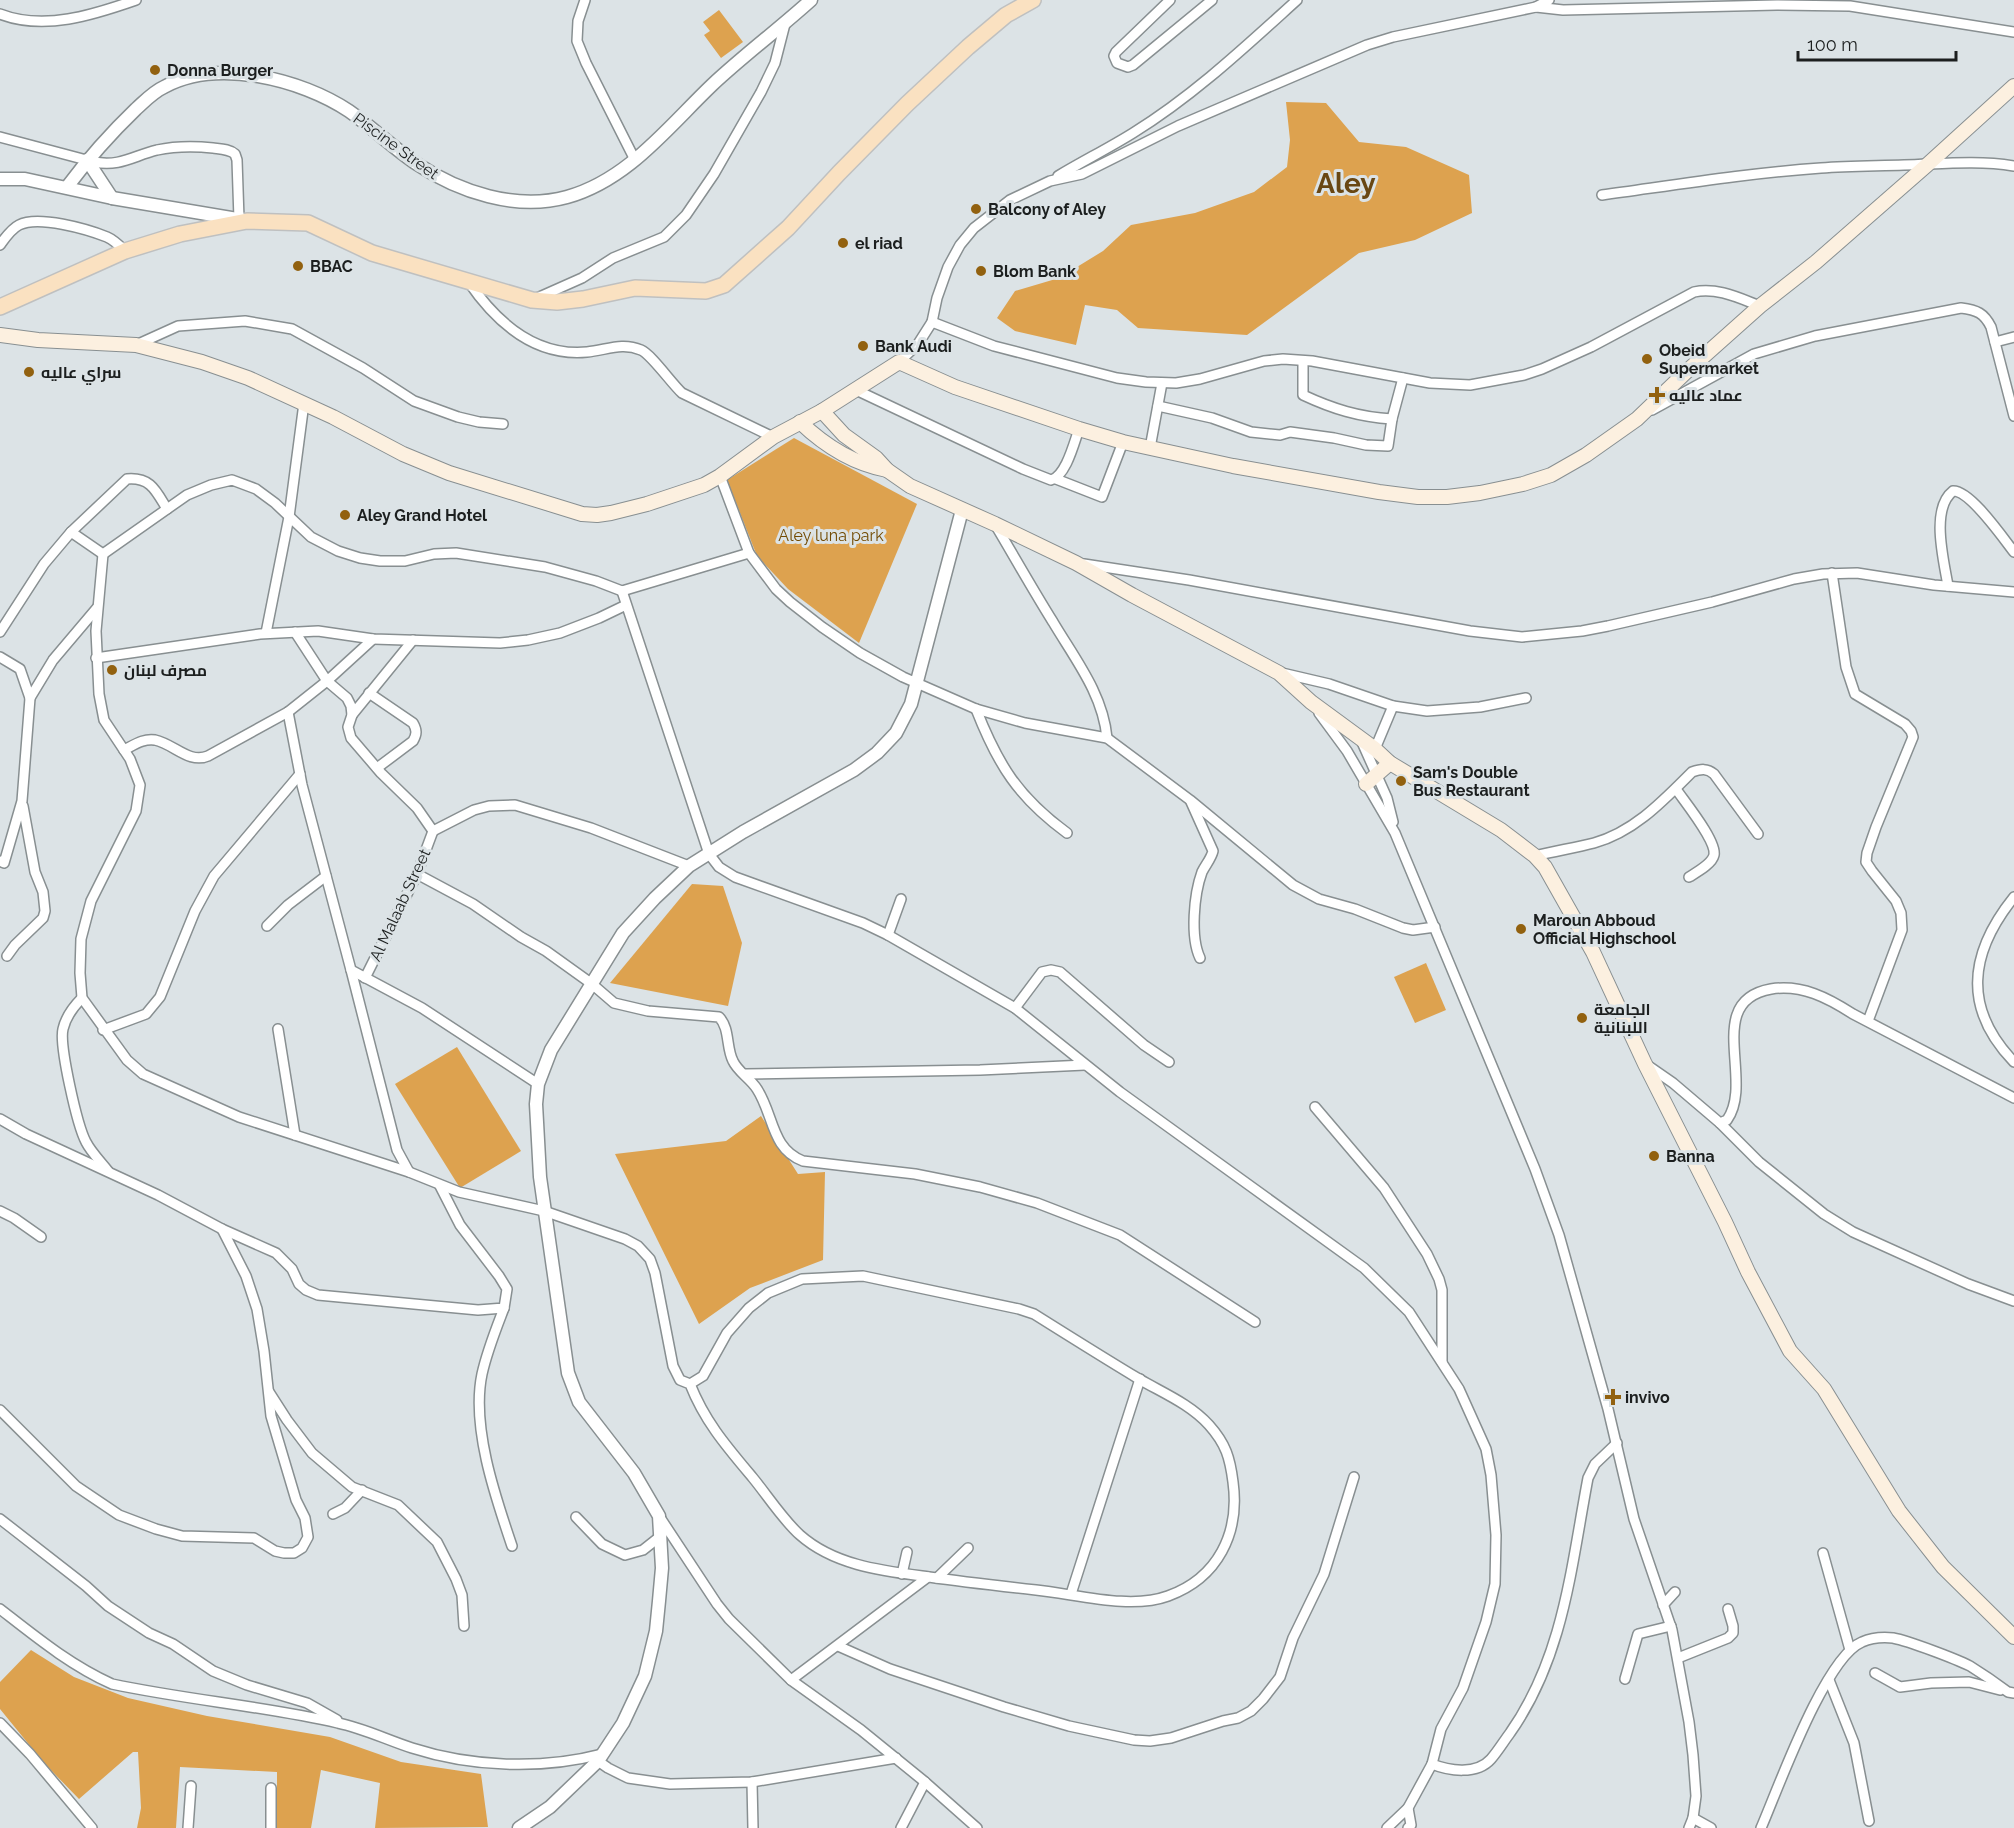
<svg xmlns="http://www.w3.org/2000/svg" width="2014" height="1828" font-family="Raleway,Cairo,sans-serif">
	<rect width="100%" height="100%" fill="#dce3e6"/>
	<g fill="#dda24f">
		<polygon points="719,10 743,42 721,58 704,35 710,31 703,22"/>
		<polygon points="1286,102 1326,103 1359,142 1406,147 1469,175 1472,213 1415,240 1359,253 1247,335 1138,328 1117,310 1085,305 1076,345 1015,331 997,318 1015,291 1059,278 1103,251 1131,225 1195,213 1254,192 1287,167 1290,140"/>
		<polygon points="794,438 917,504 859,643 788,589 757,556 727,480"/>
		<polygon points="692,884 723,886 742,943 728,1006 610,983"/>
		<polygon points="1426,963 1446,1010 1415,1023 1394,977"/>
		<polygon points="457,1047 521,1151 460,1188 395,1084"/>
		<polygon points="761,1116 798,1174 825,1172 823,1260 750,1288 699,1324 615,1154 726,1141"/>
		<polygon points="31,1650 74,1677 128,1698 207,1716 330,1737 401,1762 481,1774 488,1827 375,1828 380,1783 321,1770 311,1828 277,1828 277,1772 180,1767 176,1828 137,1828 141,1808 138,1752 133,1752 79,1799 44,1763 0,1709 0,1682"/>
	</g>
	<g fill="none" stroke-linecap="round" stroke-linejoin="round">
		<g stroke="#888f91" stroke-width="12">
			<g id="minor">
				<polyline points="585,0 578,21 577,41 586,63 635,160"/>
				<polyline points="1170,0 1116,52 1114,56 1117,63 1128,67 1133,65 1212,0"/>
				<polyline points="1536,7 1563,10 1777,5 1850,6 2014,32"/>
				<path d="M0,14C44,31 93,15 136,0"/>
				<path d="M0,137L94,162C120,167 133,156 157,150C176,146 194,146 213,148C221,149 229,149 235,154L237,160L239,219"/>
				<path d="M1058,176C1083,161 1109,148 1133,133C1193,96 1245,47 1297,0"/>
				<path d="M1602,195C1675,185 1748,173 1821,168C1849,166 1877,166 1904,165C1941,164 1977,160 2014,166"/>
				<path d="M0,245C5,238 11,229 19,225C38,215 87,229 107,237C114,240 119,245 125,251"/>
				<path d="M468,281C496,322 534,357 587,352C607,350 622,342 641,350C651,354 672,384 682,393L773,437"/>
				<polyline points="537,298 582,278 613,258 664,237 686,215 714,174 761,92 775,63 785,24"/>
				<path d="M932,322L994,346L1025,354L1117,378L1146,382L1176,383L1200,379L1264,361L1283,359L1312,361L1430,383L1470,385L1524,375L1542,369L1591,347L1694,292C1717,287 1739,298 1760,306"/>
				<polyline points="1995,342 2014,337"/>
				<polyline points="136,345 178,326 245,321 292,329 363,368 414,401 458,417 479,422 503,424"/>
				<path d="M1303,361V395C1333,409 1359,417 1392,419L1403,378"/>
				<polyline points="899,362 918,344 932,322 937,298 948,267 960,245 974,228 1010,200 1050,181 1082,174 1178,126 1367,45 1393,37 1536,7 1549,0"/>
				<path d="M856,390L1023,469L1051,480C1066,476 1074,443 1079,429"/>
				<polyline points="1158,406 1212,418 1251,432 1280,435 1290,432 1334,438 1366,445 1388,446 1392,419"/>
				<path d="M1652,410L1754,354L1815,336L1961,308C1977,310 1984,313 1991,327L2014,416"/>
				<polyline points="1150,448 1162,383"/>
				<polyline points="1056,479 1102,497 1123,442"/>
				<path d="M996,526C1015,558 1033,590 1053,622C1075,659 1103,694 1107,738"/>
				<path d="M71,532L127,479C151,477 156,491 167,509"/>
				<polyline points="749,553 776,589 790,602 822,627 860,653 903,677 976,709 1025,723 1107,738 1190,800 1293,885 1319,899 1355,909 1403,928 1413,930 1435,927"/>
				<path d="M103,554L96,631L99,694L104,720L130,759L140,785L136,811L91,901L81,939L80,973L82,998L127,1060L143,1074L239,1117L409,1172L459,1192L544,1211L625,1239L638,1246L650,1259L655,1273L673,1366L680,1380L690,1384C705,1422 727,1447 753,1478C767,1495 783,1520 800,1535C835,1566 884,1571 929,1577C964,1582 1000,1586 1036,1590C1076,1594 1130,1610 1168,1596C1218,1578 1240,1533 1233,1482C1230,1458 1226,1444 1209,1425C1190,1404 1163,1393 1139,1379C1104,1358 1069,1336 1034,1314L1019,1309L863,1276L802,1279L768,1293L749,1308L727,1333L703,1376L690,1384"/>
				<polyline points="1084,564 1189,580 1470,631 1522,637 1582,631 1608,626 1712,602 1794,579 1823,574 1857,573 1934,585 2014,592"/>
				<polyline points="1832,573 1846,667 1855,694 1905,724 1911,731 1913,737 1876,827 1867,853 1866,862 1872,871 1896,901 1901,913 1902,930 1868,1021"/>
				<path d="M1948,586C1944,561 1930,509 1953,491C1970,490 2003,538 2014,552"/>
				<path d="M622,591L709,854L719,867L735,877L863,923L888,935L1015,1008L1120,1092L1364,1268L1409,1312L1459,1389L1486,1449L1491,1475L1496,1535L1495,1584L1486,1622L1463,1688L1441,1729L1432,1764C1449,1771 1477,1775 1491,1759C1498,1751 1504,1741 1510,1733C1564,1656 1571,1567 1588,1478L1595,1464L1617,1443"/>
				<polyline points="0,632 44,564 71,532 103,554 187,495 211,485 232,480 256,489 275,503 311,537 338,551 360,558 380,561 405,561 434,554 456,553 545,567 596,581 622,591 749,553 720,476"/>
				<polyline points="295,632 327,681 347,698 351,706 352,715 348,727 351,738 381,773 417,808 433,831 474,810 489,806 515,805 591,828 689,866"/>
				<polyline points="266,633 289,517 304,403"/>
				<polyline points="0,657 20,669 30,698"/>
				<polyline points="96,658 260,634 318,631 373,639 500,643 528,640 560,633 599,618 626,605"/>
				<polyline points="1282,673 1329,684 1393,706 1427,711 1480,707 1526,698"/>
				<path d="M369,693L413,723C417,730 417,734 413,741L377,768"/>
				<path d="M976,709C998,765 1018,797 1067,833"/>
				<polyline points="288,712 302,785 351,970 422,1008 538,1084"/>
				<polyline points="1319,713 1347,751 1395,833 1535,1169 1559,1235 1608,1409 1634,1519 1672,1630 1689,1722 1693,1755 1696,1796 1693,1818 1689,1828"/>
				<polyline points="352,715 413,640"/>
				<polyline points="1361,740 1387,798 1393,822"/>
				<polyline points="1375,749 1393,706"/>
				<path d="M124,750C134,745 144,738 155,740C174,744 189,764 208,756L288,712L327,681L373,639"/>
				<path d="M1676,789C1684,801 1717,841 1714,855C1712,864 1697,872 1689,877"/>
				<path d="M1191,802L1213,851C1211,859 1206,864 1202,872C1194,894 1190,937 1200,958"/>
				<path d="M1535,856C1554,851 1575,848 1594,843C1634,832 1663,801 1692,772C1701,769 1707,768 1714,774L1758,834"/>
				<polyline points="0,861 4,863 22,801 30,698 53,660 97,608"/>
				<path d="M417,874L473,904L521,937L546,951L592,984L614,1003L648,1011L719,1017C730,1028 726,1048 733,1061C738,1072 750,1078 757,1089C774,1115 771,1149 803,1161L915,1174L980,1187L1037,1203L1120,1235L1255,1322"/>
				<path d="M2014,897C1969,953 1962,1008 2014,1062"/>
				<polyline points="267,926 288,905 326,876"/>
				<polyline points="888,935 901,899"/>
				<polyline points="7,956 15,945 43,918 45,911 43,892 35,872 23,806"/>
				<polyline points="351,970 397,1150 409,1172"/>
				<polyline points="365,978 417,874 433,831"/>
				<path d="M82,998C73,1007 66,1016 63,1029C59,1045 77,1125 86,1142C91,1152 101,1162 108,1171"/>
				<polyline points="1015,1008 1042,972 1051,970 1060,972 1144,1045 1169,1062"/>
				<polyline points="278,1029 295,1135"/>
				<polyline points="103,1030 146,1014 160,997 195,911 214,876 300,774"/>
				<path d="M1647,1065L1673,1083L1720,1123L1727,1120C1755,1081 1703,1001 1771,989C1802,984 1828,998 1853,1014L2014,1098"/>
				<polyline points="746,1074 980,1070 1085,1065"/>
				<polyline points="1315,1107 1384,1188 1427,1254 1439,1279 1442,1290 1442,1362"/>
				<polyline points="0,1119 26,1134 158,1195 222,1229 276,1253 292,1269 299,1284 306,1290 318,1295 478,1310 504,1308 507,1289 499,1276 460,1225 440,1186"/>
				<polyline points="1720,1123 1759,1162 1824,1214 1853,1232 1968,1284 2014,1301"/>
				<polyline points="0,1211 14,1218 41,1237"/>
				<path d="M504,1308C496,1329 487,1351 482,1374C471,1426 495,1496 512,1546"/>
				<polyline points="269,1392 287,1420 312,1453 352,1487 398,1505 437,1542 456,1579 462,1595 464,1626"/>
				<polyline points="0,1410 76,1486 119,1515 156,1529 182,1536 254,1538 275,1551 284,1553 294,1553 302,1548 308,1537 305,1518 296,1500 271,1416 264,1351 257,1309 246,1276 222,1229"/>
				<polyline points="333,1514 345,1508 362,1490"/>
				<polyline points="659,1516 717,1604 729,1619 791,1680 861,1730 925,1782 977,1828"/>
				<polyline points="576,1517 602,1544 625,1555 643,1550 662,1535"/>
				<polyline points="0,1519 86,1586 108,1606 149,1633 173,1644 213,1671 247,1685 307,1703 337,1720"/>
				<polyline points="1823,1553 1850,1650"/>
				<polyline points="902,1574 907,1552"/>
				<polyline points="937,1578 968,1548"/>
				<polyline points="1071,1594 1140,1379"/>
				<polyline points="1663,1605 1675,1592"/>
				<path d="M0,1609C36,1637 70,1665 112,1684C187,1700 264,1706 338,1723C363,1728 387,1740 412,1748C471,1767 541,1770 602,1754"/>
				<polyline points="838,1646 890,1669 1004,1707 1069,1726 1134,1740 1150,1741 1171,1738 1223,1721 1238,1718 1251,1711 1263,1699 1280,1677 1293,1638 1324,1574 1354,1477"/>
				<polyline points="1678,1658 1728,1638 1733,1633 1733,1626 1728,1609"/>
				<polyline points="1875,1673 1900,1687 1931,1683 1969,1682 2000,1690"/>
				<polyline points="1625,1679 1638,1634 1671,1626"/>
				<polyline points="791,1680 928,1577"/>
				<polyline points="1829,1680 1854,1743 1869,1821"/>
				<polyline points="0,1723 30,1754 92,1828"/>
				<polyline points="598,1761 608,1768 628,1778 670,1784 752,1782 896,1758"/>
				<polyline points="752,1782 753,1828"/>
				<polyline points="271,1788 271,1828"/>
				<polyline points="1408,1808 1411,1825 1408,1828"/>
				<polyline points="1693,1818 1711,1828"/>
				<polyline points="188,1828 191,1786"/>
				<polyline points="901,1828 925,1782"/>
				<polyline points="1387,1828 1408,1808 1432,1764"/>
				<path d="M1761,1828C1778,1789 1825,1657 1862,1642C1871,1638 1883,1637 1893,1638C1909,1641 1956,1659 1970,1666C1983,1674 1996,1683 2008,1692L2014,1693"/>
			</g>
		</g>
		<g stroke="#888f91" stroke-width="15">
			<g id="tertiary">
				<polyline points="87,160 112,198"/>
				<polyline points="0,179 25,179 112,198 243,220"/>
				<path d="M67,187C88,159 110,134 136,109C145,101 153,92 164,87C217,58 301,79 349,111C372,127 393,148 417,164C459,192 516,211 567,197C628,180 668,127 712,85C744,55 779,29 811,0"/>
				<polyline points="519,1828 550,1807 598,1761 623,1723 645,1676 656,1631 659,1601 662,1568 659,1516 634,1473 579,1402 568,1373 540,1177 536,1104 538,1084 551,1050 623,933 655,898 689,866 743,832 854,770 877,753 896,733 911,704 962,510"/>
			</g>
		</g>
		<g stroke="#888f91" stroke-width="16">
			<g id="secondary">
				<polyline points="0,335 38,340 136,345 202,362 248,378 333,417 403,454 449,473 582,514 597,515 611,513 647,504 704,485 720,476 773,437 822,411 899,362 955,387 1079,429 1123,442 1233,466 1379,492 1418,497 1447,497 1480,493 1523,484 1551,475 1586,455 1637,419 1686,372 1760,306 1816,262 1927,165 2014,86"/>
				<polyline points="822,411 844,435 876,458 887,470 910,486 995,524 1076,563 1132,595 1279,673 1311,702 1375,749 1390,763 1501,830 1535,856 1545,867 1593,952 1645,1064 1725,1222 1748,1272 1790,1351 1824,1389 1899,1511 1943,1567 2014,1637"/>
				<path d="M800,422C824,445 854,464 887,470"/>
				<polyline points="1366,784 1390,763"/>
			</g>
		</g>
		<g stroke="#bfc0c0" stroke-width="18">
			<polyline id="primary" points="0,307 125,251 180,234 247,221 308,223 372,253 532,300 557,302 583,299 635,288 706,291 724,285 788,228 839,173 907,104 968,47 1006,15 1033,0"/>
		</g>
		<use href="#minor" stroke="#fff" stroke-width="9"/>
		<use href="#tertiary" stroke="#fff" stroke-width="12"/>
		<use href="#secondary" stroke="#fcf0e0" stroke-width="14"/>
		<use href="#primary" stroke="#fae1c1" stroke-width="15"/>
	</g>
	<g fill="#92610f" stroke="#dce3e6" stroke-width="2">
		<circle cx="155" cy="70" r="6"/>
		<circle cx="976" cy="209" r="6"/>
		<circle cx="843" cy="243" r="6"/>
		<circle cx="298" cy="266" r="6"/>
		<circle cx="981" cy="271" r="6"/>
		<circle cx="863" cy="346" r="6"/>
		<circle cx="1647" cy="359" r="6"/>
		<circle cx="29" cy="372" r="6"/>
		<path d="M1654 386h6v6h6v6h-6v6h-6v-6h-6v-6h6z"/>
		<circle cx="345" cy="515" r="6"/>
		<circle cx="112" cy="670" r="6"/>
		<circle cx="1401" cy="781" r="6"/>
		<circle cx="1521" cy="929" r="6"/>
		<circle cx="1582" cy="1018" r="6"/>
		<circle cx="1654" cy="1156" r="6"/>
		<path d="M1610 1388h6v6h6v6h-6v6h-6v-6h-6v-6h6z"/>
	</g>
	<g text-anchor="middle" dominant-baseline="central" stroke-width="6" stroke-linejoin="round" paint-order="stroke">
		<g font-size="16" font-weight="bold" fill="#1c1f1f" stroke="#dce3e6" text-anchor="start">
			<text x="167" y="70">Donna Burger</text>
			<text x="988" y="209">Balcony of Aley</text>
			<text x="855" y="243">el riad</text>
			<text x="310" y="266">BBAC</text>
			<text x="993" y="271">Blom Bank</text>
			<text x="875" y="346">Bank Audi</text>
			<text x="1659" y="350">Obeid<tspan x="1659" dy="18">Supermarket</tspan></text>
			<text x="41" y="372">سراي عاليه</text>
			<text x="1669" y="395">عماد عاليه</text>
			<text x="357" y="515">Aley Grand Hotel</text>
			<text x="124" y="670">مصرف لبنان</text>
			<text x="1413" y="772">Sam's Double<tspan x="1413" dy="18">Bus Restaurant</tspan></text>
			<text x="1533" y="920">Maroun Abboud<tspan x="1533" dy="18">Official Highschool</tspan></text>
			<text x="1594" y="1009">الجامعة<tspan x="1594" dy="18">اللبنانية</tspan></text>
			<text x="1666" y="1156">Banna</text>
			<text x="1625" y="1397">invivo</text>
		</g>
		<g font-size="16" fill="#1c1f1f" stroke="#dce3e6">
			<text transform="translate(396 146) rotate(36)">Piscine Street</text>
			<text transform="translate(400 905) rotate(-65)">Al Malaab Street</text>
		</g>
		<g font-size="16" fill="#724a02" stroke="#dce3e6">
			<text x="831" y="535">Aley luna park</text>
		</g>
		<g font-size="28" font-weight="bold" fill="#694713" stroke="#dce3e6">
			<text x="1346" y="183">Aley</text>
		</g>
	</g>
	<path d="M1798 51v9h158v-9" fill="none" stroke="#1c1f1f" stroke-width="3"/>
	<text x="1807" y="51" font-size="18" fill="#1c1f1f" stroke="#dce3e6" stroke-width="4.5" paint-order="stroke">100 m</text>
</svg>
